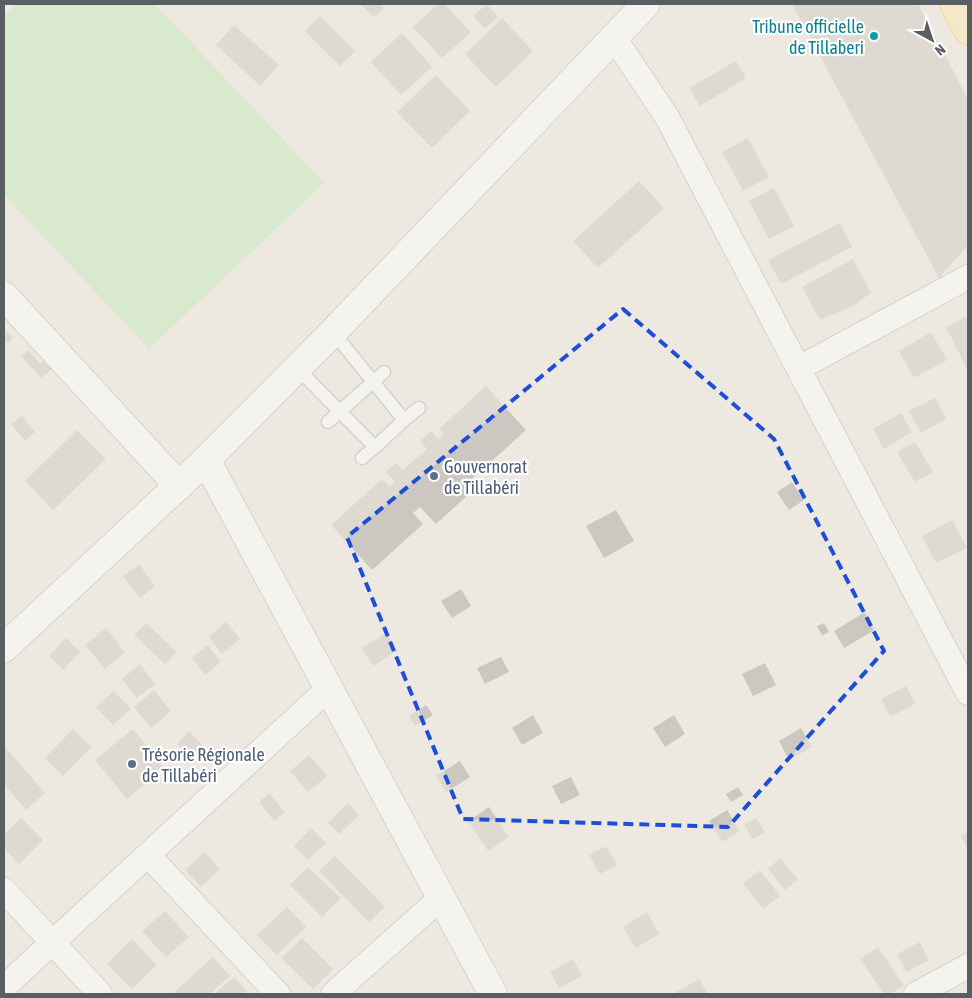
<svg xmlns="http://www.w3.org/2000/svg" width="972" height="998" font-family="'Asap Condensed',sans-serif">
	<rect width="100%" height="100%" fill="#ede9e0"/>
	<polygon fill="#bee8b9" points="16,4 155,4 324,183 149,349 4,195 4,16"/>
	<g fill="#cdc7c1">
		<polygon points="360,4 380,4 384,8 374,17"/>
		<polygon points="438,4 444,4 471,32 442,58 413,27"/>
		<polygon points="487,4 498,17 485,29 473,16"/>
		<polygon points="792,4 918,4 968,99 968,245 939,278"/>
		<polygon points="320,16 355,51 340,66 305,31"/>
		<polygon points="502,18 533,51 496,87 465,54"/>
		<polygon points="234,25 279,65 260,86 216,45"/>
		<polygon points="402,33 432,67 401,95 371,62"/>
		<polygon points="736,61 746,78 700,106 689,88"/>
		<polygon points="436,75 470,111 432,148 397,112"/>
		<polygon points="748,138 769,177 743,191 722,152"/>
		<polygon points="639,181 664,208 598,268 573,241"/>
		<polygon points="774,188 794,226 769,239 749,201"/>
		<polygon points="840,223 852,247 781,284 768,260"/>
		<polygon points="853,259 871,293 851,307 820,320 802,287"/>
		<polygon points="968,316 968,371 946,327"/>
		<polygon points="6,331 13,338 8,343 4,339"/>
		<polygon points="931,332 947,360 914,378 899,351"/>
		<polygon points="28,350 40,363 44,360 52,369 41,378 21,356"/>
		<polygon points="486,386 526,430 472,479 478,486 436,524 420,507 413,513 423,524 372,570 331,525 382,479 390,487 395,482 386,472 396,463 403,470 427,449 420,441 431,431 438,439 444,434 439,429"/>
		<polygon points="935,398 946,419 921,433 909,411"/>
		<polygon points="901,413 912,432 884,449 873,429"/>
		<polygon points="22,416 35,432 25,441 11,424"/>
		<polygon points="77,430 106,459 53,510 25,481"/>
		<polygon points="915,442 933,472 915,482 897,452"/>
		<polygon points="792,482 804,500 789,510 777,492"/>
		<polygon points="616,510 634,541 604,558 586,526"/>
		<polygon points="952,520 967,548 936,563 922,536"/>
		<polygon points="139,564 155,586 140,598 123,576"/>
		<polygon points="461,589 471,606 452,618 441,601"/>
		<polygon points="865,612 875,630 844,648 834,631"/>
		<polygon points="226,622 240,639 222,654 209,637"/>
		<polygon points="146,623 177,652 165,664 134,635"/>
		<polygon points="824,623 829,632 822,636 817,626"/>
		<polygon points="106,628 125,652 105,669 85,645"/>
		<polygon points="386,633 397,651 373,666 362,648"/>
		<polygon points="66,638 80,652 63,670 49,656"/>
		<polygon points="208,645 221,662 205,675 192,658"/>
		<polygon points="501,657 509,672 485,684 477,668"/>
		<polygon points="765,663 776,685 753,696 742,674"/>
		<polygon points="140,664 155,684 136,698 122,679"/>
		<polygon points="906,686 915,704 890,717 881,699"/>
		<polygon points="154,690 171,711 151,728 134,707"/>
		<polygon points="114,691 131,709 113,725 96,707"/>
		<polygon points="426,705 433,715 415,726 409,716"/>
		<polygon points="533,715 543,733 522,745 512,728"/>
		<polygon points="674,715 685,734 665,747 653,728"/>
		<polygon points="801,728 812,747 789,760 779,741"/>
		<polygon points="73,729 91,747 63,776 45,758"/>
		<polygon points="133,729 164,768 127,799 95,760"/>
		<polygon points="189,731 208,751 196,763 177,744"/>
		<polygon points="4,746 45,793 26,810 4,784"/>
		<polygon points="309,755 327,776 308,792 290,771"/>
		<polygon points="460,761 470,777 446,792 436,776"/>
		<polygon points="571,777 580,795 561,804 552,786"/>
		<polygon points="738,787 743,795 731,802 726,794"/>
		<polygon points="269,793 285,812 274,821 259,802"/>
		<polygon points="348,803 359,815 339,834 328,823"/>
		<polygon points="489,807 509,837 488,851 468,821"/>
		<polygon points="727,810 740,831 722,842 709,821"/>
		<polygon points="21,818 43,840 19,864 4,848 4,835"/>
		<polygon points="756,818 765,832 753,839 744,825"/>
		<polygon points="311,828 326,843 308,860 294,846"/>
		<polygon points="968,832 968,850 961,836"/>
		<polygon points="606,846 617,865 600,874 589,855"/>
		<polygon points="204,852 220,869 201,887 185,870"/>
		<polygon points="335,856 385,907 369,922 319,871"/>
		<polygon points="780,858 798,879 785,890 768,869"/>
		<polygon points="308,867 341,898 322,917 290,885"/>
		<polygon points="760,870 780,896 763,909 743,883"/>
		<polygon points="287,907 306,927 277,955 257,935"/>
		<polygon points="165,911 189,937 166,957 142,931"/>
		<polygon points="647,912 659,934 636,948 623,927"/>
		<polygon points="302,938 333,969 313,989 281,958"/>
		<polygon points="132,939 157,965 132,989 107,964"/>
		<polygon points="920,942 929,960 906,972 897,954"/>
		<polygon points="878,947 904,985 891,994 884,994 860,959"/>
		<polygon points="213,957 230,976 210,994 172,994"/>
		<polygon points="573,959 582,976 559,988 550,972"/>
		<polygon points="234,977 247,991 244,994 214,994"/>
		<polygon points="699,979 708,994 673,994"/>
	</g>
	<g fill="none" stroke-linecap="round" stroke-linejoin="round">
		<g stroke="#b3b7bc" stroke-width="15">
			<g id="service">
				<polyline points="296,367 375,447 404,420 333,332"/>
				<polyline points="404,420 419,408"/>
				<polyline points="328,422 384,372"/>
				<polyline points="362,458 375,447"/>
			</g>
		</g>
		<g stroke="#b3b7bc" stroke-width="26">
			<g id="minor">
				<polyline points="613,36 667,117 968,693"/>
				<polyline points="799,368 968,277"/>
				<polyline points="148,855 278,994"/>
				<polyline points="4,890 100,994"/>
				<polyline points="4,987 328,689"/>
				<polyline points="333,994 441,898"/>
				<polyline points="916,994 968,966"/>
			</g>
		</g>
		<g stroke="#b3b7bc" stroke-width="30">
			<g id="tertiary">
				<polyline points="4,296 179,486"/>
				<polyline points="206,460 493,994"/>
				<polyline points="4,648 206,460 333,332 646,4"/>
			</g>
		</g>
		<g stroke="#fdb949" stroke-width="30">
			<polyline id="primary" points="954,4 968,30"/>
		</g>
		<use href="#service" stroke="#fff" stroke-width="12"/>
		<use href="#minor" stroke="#fff" stroke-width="24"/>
		<use href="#tertiary" stroke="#fff" stroke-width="28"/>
		<use href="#primary" stroke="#ffe7a3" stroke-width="28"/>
	</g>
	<path d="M0 0H972V998H0ZM623,309L774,439L884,651L728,827L463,819L347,537Z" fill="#ede9e0" fill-opacity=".55" fill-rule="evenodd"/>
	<path fill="none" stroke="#1d4ed8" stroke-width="4" stroke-dasharray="10 6" stroke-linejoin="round" d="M623,309L774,439L884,651L728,827L463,819L347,537Z"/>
	<circle fill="#0f9aa8" stroke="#fff" stroke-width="2" cx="874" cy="36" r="5"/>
	<g fill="#5c6f8a" stroke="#fff" stroke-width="2">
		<circle cx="434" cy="476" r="5"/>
		<circle cx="132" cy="764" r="5"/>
	</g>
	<g text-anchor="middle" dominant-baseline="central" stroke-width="4.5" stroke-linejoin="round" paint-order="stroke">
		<g font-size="18" fill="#0d838f" stroke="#fff" text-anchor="end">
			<text x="864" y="26">Tribune officielle<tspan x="864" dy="21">de Tillaberi</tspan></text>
		</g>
		<g font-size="18" fill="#4e5e75" stroke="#fff" text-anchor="start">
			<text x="444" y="466">Gouvernorat<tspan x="444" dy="21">de Tillabéri</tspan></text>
			<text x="142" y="754">Trésorie Régionale<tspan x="142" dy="21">de Tillabéri</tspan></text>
		</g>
	</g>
	<rect width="972" height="998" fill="none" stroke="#595e62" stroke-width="10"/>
	<g transform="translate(932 40) rotate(140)" stroke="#ffffff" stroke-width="4" paint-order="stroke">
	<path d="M0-4L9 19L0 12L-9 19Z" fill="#595e62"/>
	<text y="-8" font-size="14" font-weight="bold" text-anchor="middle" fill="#595e62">N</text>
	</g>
</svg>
